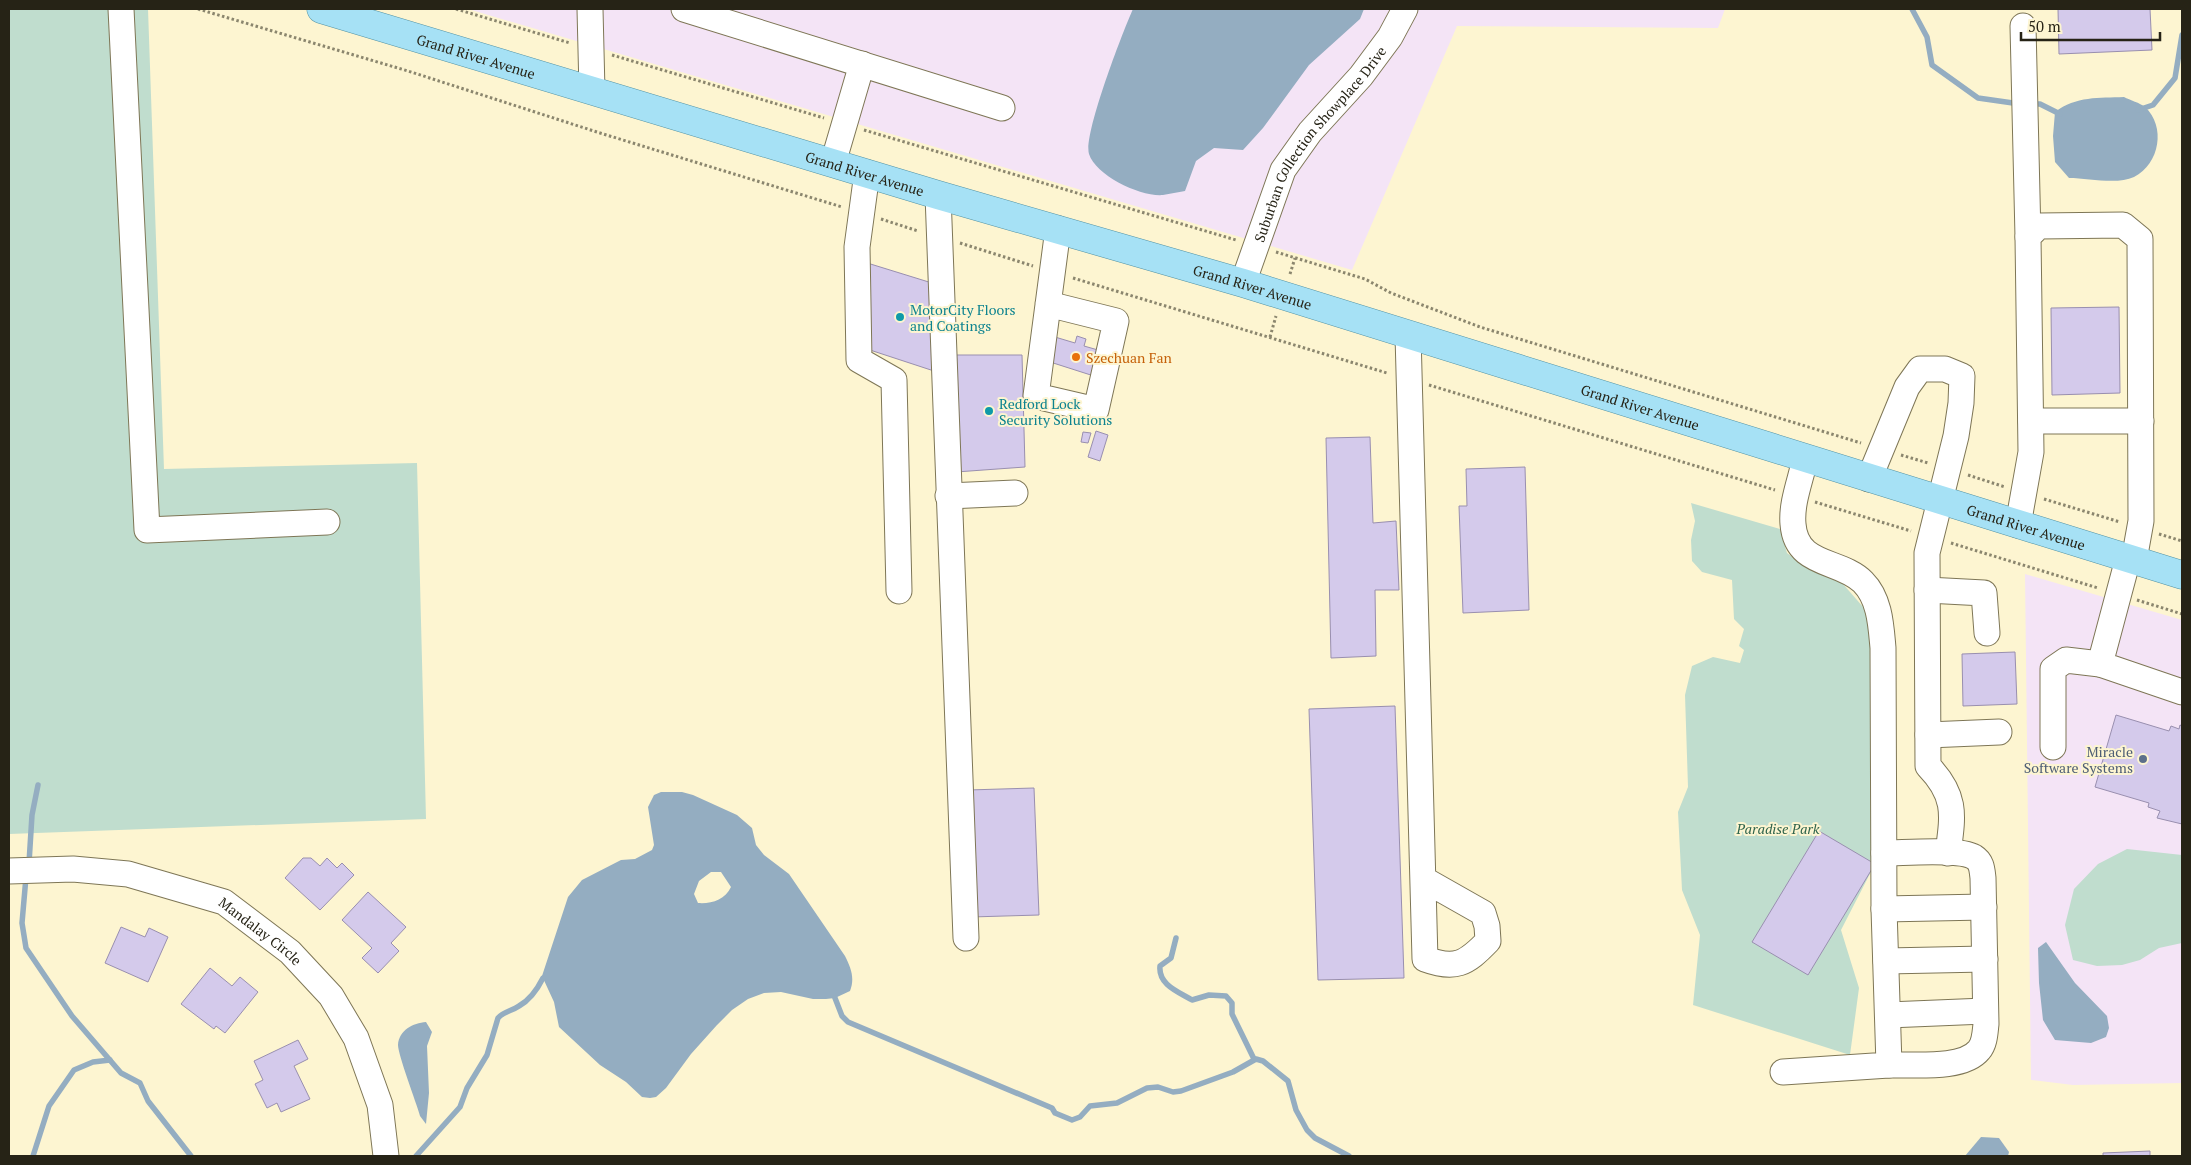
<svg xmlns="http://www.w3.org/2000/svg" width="2191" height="1165" font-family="'PT Serif',serif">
	<rect width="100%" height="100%" fill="#fdf5d1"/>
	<g fill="#f4e4f6">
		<polygon points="468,9 1725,9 1718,28 1457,26 1352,270"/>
		<polygon points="2025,574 2182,620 2182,1083 2073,1085 2031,1080"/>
	</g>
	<g fill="#c0ddce">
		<polygon points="9,9 148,9 164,469 417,463 426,819 9,834"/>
		<polygon points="1691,503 1780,529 1787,553 1806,567 1843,584 1864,608 1874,647 1875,864 1841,930 1859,988 1850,1055 1693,1005 1700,935 1682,890 1678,812 1688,787 1685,695 1692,666 1713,657 1740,663 1744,650 1739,646 1744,629 1734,619 1732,580 1702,572 1692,561 1691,540 1695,521"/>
		<polygon points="2127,849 2182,855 2182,943 2159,948 2140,960 2122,965 2097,966 2073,960 2065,925 2074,889 2098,864"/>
	</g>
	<g fill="#94adc1" fill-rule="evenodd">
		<path d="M1133,9H1364L1360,19L1309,65L1263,128L1243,150L1214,148L1196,161L1185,191C1178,192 1170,194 1163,195C1141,197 1096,176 1089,154C1083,135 1123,31 1133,9Z"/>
		<path d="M2124,97C2130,100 2140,103 2145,107C2166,126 2160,164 2134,177C2117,185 2088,178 2069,178L2055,162L2053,136L2055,112C2076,96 2099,98 2124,97Z"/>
		<path d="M661,792H682L693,795L737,815L752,828L756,845L764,855L789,874L845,956C851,968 855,978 850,991L835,998L826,999H813L781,992L764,993L748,999L732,1010L717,1025L691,1054L666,1088L656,1097L650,1098L642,1097L626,1082L600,1065L559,1027L554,1002L542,976L568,897L582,880L621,860L635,859L652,850L654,845L648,807L654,795ZM711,872H721L731,887C725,900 711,904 698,903L694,894L699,881Z"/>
		<polygon points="2046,942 2075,983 2107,1016 2109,1028 2106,1037 2091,1043 2055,1040 2043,1020 2039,983 2038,948"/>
		<path d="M426,1022L432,1032L427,1046L429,1093L426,1124L420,1116C416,1102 398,1055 398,1045C399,1030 413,1023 426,1022Z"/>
		<polygon points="1981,1137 1999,1138 2009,1152 2008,1156 1965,1156"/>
	</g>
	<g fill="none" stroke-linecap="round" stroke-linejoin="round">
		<g stroke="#94adc1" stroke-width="5.5">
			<polyline points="1912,9 1927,37 1932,65 1978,98 2020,104"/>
			<polyline points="2032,104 2040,104 2060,114"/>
			<polyline points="2138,110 2153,105 2175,78 2182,35"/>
			<polyline points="29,863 32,815 38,785"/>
			<polyline points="26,877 22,923 26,948 72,1016 121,1073 140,1083 148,1101 191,1156"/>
			<path d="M1176,938L1171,958L1160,966C1158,985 1179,992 1192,1000L1209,995L1226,996L1232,1003V1014L1254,1059"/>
			<polyline points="835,998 842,1016 848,1022 1052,1108 1055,1113 1072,1120 1080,1117 1090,1106 1117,1103 1147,1088 1158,1087 1173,1092 1181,1091 1233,1072 1256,1059 1263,1061 1288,1081 1296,1110 1307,1130 1315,1138 1349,1156"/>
			<polyline points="33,1156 49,1106 74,1070 93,1062 110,1060"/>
			<path d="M416,1156L460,1107L467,1088L487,1055L498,1018C504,1011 512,1011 519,1006C530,1000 538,988 543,978"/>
		</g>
	</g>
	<g fill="#d4caeb" stroke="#998faf">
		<polygon points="2058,9 2150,9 2152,50 2059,54"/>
		<polygon points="864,262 932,283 934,371 870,350"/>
		<polygon points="2119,307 2120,393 2052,395 2051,308"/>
		<polygon points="1077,336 1086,339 1084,346 1105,352 1097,377 1047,361 1055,337 1075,343"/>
		<polygon points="954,355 1022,355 1025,467 956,472"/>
		<polygon points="1096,431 1108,435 1100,461 1088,457"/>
		<polygon points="1083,432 1091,433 1088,443 1081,442"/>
		<polygon points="1370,437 1373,523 1396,521 1399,590 1375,590 1376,656 1331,658 1326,438"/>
		<polygon points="1525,467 1529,610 1463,613 1459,506 1467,506 1466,469"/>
		<polygon points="2015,652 2017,704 1963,706 1962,654"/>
		<polygon points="1395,706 1404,978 1318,980 1309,709"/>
		<polygon points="2116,715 2169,731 2171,726 2179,729 2180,725 2182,726 2182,824 2157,818 2160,811 2148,807 2149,803 2095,787"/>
		<polygon points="1034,788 1039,915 971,917 968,790"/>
		<polygon points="1819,831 1875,864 1808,975 1752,942"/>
		<polygon points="303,858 311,858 320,866 327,858 337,868 342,863 354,875 320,910 285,878"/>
		<polygon points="368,892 406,927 391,943 399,951 378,973 362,958 372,948 342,920"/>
		<polygon points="121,927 145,937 149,928 168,937 148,982 105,963"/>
		<polygon points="210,968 232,986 240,977 258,992 225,1033 216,1026 214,1029 181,1004"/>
		<polygon points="298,1040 308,1059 294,1066 310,1099 281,1112 277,1103 267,1108 255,1084 263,1080 254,1061"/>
		<polygon points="2150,1151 2150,1156 2103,1156 2103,1153"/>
	</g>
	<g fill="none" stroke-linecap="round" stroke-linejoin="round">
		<g stroke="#7e7656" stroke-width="27">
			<g id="minor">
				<polyline points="121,9 147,530 327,522"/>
				<polyline points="590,9 592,91"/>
				<polyline points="684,9 1002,108"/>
				<polyline points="2023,26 2028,237"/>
				<polyline points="833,163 862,64"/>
				<polyline points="867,173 857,247 859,360 894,380 899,591"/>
				<polyline points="938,195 966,938"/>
				<path id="s1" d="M1243,283L1283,170L1310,132L1361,76L1390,37L1405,9"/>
				<polyline points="1048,304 1116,321 1096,410 1036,396 1058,229"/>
				<path d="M1408,335L1425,959C1455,970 1466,964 1488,941L1487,926L1483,913L1423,879"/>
				<polyline points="2031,421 2141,421"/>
				<path d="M1869,479L1907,387L1920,369H1945L1962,376L1961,403L1956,436L1927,553L1928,766C1957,796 1953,815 1948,853"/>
				<polyline points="948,496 1015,493"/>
				<polyline points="2018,525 2031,452 2028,237 2039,226 2123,225 2140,239 2141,521 2134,560"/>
				<polyline points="2128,559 2100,664 2182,692"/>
				<polyline points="1927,590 1984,593 1987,633"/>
				<polyline points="1928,735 1999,732"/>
				<polyline points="2053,747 2053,669 2066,660 2100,664"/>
				<path d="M1884,853C1905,853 1958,848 1974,857C1982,862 1982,870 1983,878L1986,1024C1985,1032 1985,1043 1979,1050C1963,1070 1913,1064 1889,1065"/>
				<path id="s2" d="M9,871L73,869L128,874L224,902L290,952L331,996L356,1038L380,1105L386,1156"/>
				<polyline points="1884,909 1984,907"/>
				<polyline points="1886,961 1985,959"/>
				<polyline points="1888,1015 1985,1011"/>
				<path d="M1783,1072L1889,1065L1884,909L1883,648C1881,626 1880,599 1863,582C1840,559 1796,567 1793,524C1791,503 1801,479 1805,459"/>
			</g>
		</g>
		<g stroke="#5392a3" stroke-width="29">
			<g id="major">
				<path id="s3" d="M321,9L938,195L1243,283L2182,575"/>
			</g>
		</g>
		<g stroke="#8b866e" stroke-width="3" stroke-dasharray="2.5 2.5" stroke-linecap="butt">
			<polyline points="198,9 408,71 600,133 842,207"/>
			<polyline points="456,9 570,43"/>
			<polyline points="612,55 824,118"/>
			<polyline points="864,130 1236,240"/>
			<polyline points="881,219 918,231"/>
			<polyline points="960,243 1033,266"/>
			<polyline points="1276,252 1365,279 1391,293 1480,327 1861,443"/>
			<polyline points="1290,274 1295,258"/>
			<polyline points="1073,278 1387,373"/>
			<polyline points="1270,337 1276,316"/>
			<polyline points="1429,385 1775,490"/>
			<polyline points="1901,455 1928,463"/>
			<polyline points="1968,475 2005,487"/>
			<polyline points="2044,499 2120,522"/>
			<polyline points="1815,502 1911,531"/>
			<polyline points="2159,534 2182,541"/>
			<polyline points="1951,543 2098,588"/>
			<polyline points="2137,600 2182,614"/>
		</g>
		<use href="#minor" stroke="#fff" stroke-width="25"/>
		<use href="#major" stroke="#a6e1f5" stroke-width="28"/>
	</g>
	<g fill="#0f9aa8" stroke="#fdf5d1" stroke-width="2">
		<circle cx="900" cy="317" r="5"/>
		<circle cx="989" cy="411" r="5"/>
	</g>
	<circle fill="#e8710a" stroke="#fdf5d1" stroke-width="2" cx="1076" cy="357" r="5"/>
	<circle fill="#5c6f8a" stroke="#fdf5d1" stroke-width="2" cx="2143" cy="759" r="5"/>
	<g text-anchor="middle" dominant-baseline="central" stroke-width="4" stroke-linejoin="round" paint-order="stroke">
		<g font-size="14" fill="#262316" stroke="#fdf5d1">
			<text stroke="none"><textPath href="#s3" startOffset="162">Grand River Avenue</textPath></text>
			<text stroke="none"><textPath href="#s1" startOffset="161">Suburban Collection Showplace Drive</textPath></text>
			<text stroke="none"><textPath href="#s3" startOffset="568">Grand River Avenue</textPath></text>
			<text stroke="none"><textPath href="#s3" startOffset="972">Grand River Avenue</textPath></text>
			<text stroke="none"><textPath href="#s3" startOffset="1378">Grand River Avenue</textPath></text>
			<text stroke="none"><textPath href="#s3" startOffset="1782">Grand River Avenue</textPath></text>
			<text stroke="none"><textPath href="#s2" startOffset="266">Mandalay Circle</textPath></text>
		</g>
		<g font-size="14" fill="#0d838f" stroke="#fdf5d1" text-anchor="start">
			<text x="910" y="309">MotorCity Floors<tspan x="910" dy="16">and Coatings</tspan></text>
			<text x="999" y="403">Redford Lock<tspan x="999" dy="16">Security Solutions</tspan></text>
		</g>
		<g font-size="14" fill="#c56008" stroke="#fdf5d1" text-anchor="start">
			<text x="1086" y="357">Szechuan Fan</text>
		</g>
		<g font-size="14" fill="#4e5e75" stroke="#fdf5d1" text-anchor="end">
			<text x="2133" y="751">Miracle<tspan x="2133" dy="16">Software Systems</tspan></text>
		</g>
		<g font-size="14" font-style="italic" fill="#2e634b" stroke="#fdf5d1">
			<text x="1778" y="828">Paradise Park</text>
		</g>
	</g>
	<rect width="2191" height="1165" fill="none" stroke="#262316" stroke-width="20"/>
	<path d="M2021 32v8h139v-8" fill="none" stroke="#262316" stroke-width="2.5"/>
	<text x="2028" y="32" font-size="15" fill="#262316" stroke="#fdf5d1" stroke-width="4" paint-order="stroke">50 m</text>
</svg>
